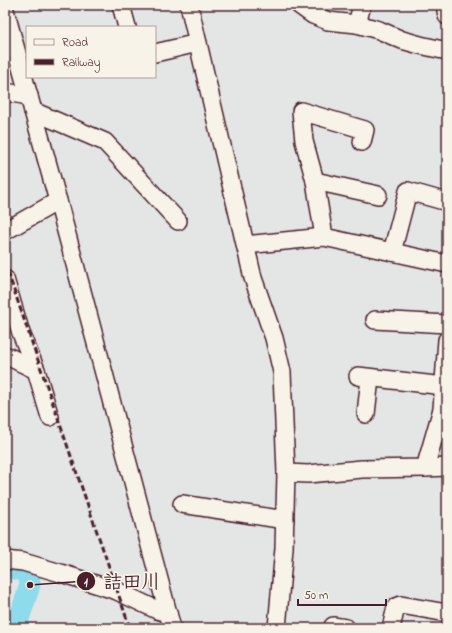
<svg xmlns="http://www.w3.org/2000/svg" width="452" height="633" font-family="'Indie Flower','Klee One',sans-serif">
	<rect width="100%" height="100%" fill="#e4e6e6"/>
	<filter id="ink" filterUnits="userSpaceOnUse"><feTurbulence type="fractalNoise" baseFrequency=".025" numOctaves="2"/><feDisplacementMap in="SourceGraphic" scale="8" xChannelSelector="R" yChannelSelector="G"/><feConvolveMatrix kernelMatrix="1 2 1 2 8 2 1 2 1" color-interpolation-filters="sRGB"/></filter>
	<g filter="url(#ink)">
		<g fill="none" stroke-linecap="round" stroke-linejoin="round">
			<polyline stroke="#8ddbeb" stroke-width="21" points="5,567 20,570 25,572 29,576 30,585 16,628"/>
			<g stroke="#4a1f2b" stroke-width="20">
				<g id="minor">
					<polyline points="121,5 127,27"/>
					<polyline points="189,5 253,278 274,338 282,372 286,473 284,548 277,628"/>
					<polyline points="299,5 313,15 328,21 357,24 379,30 402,40 420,45 447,51"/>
					<polyline points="445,5 447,16"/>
					<polyline points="5,10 58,201 172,628"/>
					<polyline points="357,24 362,5"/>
					<polyline points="155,53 198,43"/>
					<polyline points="5,92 29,96"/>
					<polyline points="33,111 105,142 178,221"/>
					<polyline points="315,181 378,195"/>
					<polyline points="5,231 58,201"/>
					<polyline points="324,237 315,181 304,141 301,111 365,130 362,142"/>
					<polyline points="245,245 324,237 447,264"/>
					<polyline points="392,252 408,191 447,202"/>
					<polyline points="5,279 21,333 36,370"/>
					<polyline points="375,320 447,324"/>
					<polyline points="5,355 36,370 50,417"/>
					<polyline points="358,376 444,386"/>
					<polyline points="366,414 370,378"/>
					<polyline points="425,468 442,409 447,340"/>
					<polyline points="286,473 308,474 362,469 425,468 447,467"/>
					<polyline points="182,504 285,520"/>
					<polyline points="5,560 23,562 64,574 117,591 157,610 168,613"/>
					<polyline points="333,626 346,628"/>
					<polyline points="391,628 396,607 401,605 447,613"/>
				</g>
			</g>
			<use href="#minor" stroke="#f7f3e8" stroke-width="17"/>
			<polyline stroke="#4a1f2b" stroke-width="3" stroke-dasharray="6 3" stroke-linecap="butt" points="5,264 130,628"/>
		</g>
	</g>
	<path fill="none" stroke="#4a1f2b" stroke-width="1.5" d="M30 585L86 581"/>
	<g fill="#4a1f2b" stroke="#f7f3e8" stroke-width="1.5">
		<circle cx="30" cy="585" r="4"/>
		<circle cx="86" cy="581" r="10"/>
	</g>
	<g font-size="12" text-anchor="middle" font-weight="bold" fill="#fff">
		<text x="86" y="586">1</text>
	</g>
	<g font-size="19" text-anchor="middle" font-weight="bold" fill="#4a1f2b" stroke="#f7f3e8" stroke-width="3.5" stroke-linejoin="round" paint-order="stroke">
		<text x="132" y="588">詰田川</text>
	</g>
	<rect width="452" height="633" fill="none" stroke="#f7f3e8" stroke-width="20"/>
	<rect x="10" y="10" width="432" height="613" fill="none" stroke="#4a1f2b" stroke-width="1.5" filter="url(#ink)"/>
	<rect x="26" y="26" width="130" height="52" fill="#f7f3e8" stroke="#b29e9c"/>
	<rect x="34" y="39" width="20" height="6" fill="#f7f3e8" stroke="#b29e9c"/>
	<text x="62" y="46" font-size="12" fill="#4a1f2b">Road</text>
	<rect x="34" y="59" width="20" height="6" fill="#4a1f2b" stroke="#b29e9c"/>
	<text x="62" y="66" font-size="12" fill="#4a1f2b">Railway</text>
	<path d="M298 599v6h88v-6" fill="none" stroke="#4a1f2b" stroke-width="2"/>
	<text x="304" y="599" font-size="12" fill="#4a1f2b" stroke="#f7f3e8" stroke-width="3" paint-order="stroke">50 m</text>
</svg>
